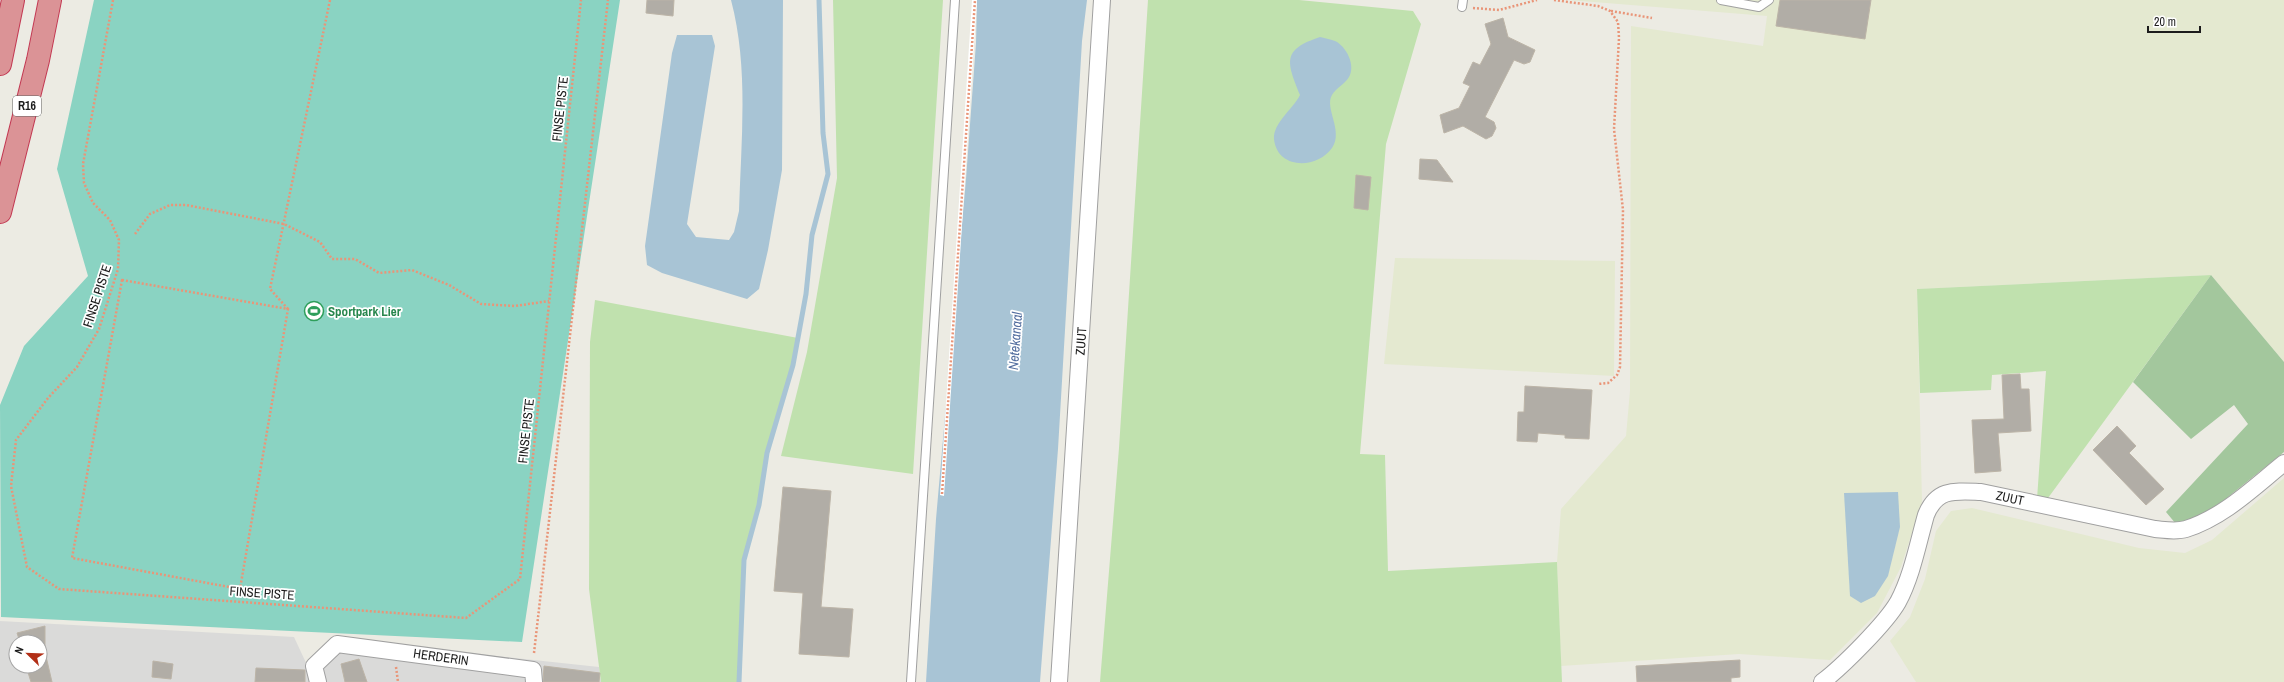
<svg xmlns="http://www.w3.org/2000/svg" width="2284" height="682" font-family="'Archivo Narrow',sans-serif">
	<rect width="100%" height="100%" fill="#ecebe3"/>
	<path fill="#dadad9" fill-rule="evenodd" d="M0,621L294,637L307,665L335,639L599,667L601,682H0ZM16,642H40V666H16Z"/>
	<g fill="#e4e9d0">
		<polygon points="1569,0 2284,0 2284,362 2211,275 1917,289 1922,502 1901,567 1877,613 1830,660 1739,654 1561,666 1557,562 1561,509 1626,436 1630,391 1631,26 1763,46 1767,16"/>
		<polygon points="1395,258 1615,261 1614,376 1384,364"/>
		<polygon points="2284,478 2284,682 1916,682 1890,641 1910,617 1925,579 1936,531 1951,511 1972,508 2139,548 2185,553 2212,540"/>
	</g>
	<g fill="#c0e1ae">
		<polygon points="833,0 943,0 913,474 781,456 807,352 837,178"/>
		<polygon points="1148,0 1299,0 1413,11 1421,24 1386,144 1360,454 1385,455 1388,571 1557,562 1562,682 1100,682 1119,448"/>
		<polygon points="2211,275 2048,498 2037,499 2046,371 1992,375 1991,390 1920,393 1917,289"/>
		<polygon points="595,300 798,338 793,365 767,453 759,505 744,560 739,682 601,682 589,589 590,342"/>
	</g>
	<polygon fill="#a3c79d" points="2211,275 2284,362 2284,452 2207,514 2176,524 2166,512 2248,424 2234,405 2191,439 2133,382"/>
	<polygon fill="#8ad3c2" points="94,0 620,0 522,642 1,617 0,405 24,346 88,276 57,169"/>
	<g fill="#a8c4d5">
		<path d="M731,0H783L782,170L768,250L759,289L747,299L662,273L647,265L645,246L672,53L677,35H712L715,46L687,224L696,237L729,240L734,232L739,211C741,141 749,68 731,0Z"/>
		<polygon points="977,0 1087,0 1082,41 1058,449 1040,682 926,682 936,519 966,179 976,43"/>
		<path d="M1320,37C1324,38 1330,39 1335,41C1346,46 1356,65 1349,77C1345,84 1336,88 1332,95C1324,108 1344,131 1332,148C1316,170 1277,169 1274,139C1273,123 1293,109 1300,95C1287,62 1281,50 1320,37Z"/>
		<polygon points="1898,492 1900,527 1888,576 1875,596 1861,603 1850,596 1844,493"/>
	</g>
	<polygon fill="#fff" points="972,0 977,0 944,496 940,495"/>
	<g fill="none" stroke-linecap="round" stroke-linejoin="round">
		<polyline stroke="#a8c4d5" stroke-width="5" points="739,682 744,560 759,505 767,453 793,365 806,294 812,235 828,174 823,133 819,0"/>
	</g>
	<g fill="#b1ada6" stroke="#bcb4a7">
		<polygon points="647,0 674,0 673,16 646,13"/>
		<polygon points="1780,0 1871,0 1865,39 1776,26"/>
		<polygon points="1503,18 1508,37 1535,50 1530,62 1524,64 1514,60 1485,117 1494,122 1496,128 1492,136 1486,139 1463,126 1444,133 1440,115 1459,108 1470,86 1463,83 1473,62 1480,65 1491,44 1485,24"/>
		<polygon points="1420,159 1437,160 1453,182 1419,179"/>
		<polygon points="1356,175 1371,177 1368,210 1354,208"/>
		<polygon points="2020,374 2021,389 2029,389 2031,431 1998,433 2001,471 1975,473 1972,420 2004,419 2002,375"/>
		<polygon points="1525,386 1592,390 1589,439 1565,438 1565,435 1538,433 1537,442 1517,441 1518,412 1524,412"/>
		<polygon points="2117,426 2136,446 2129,453 2164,489 2146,505 2093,450"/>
		<polygon points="783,487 831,491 821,607 853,609 849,657 799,654 803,593 774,591"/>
		<polygon points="45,626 45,652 52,682 31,682 26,666 40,666 40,642 20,642 17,633"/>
		<polygon points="359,659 367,682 345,682 341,664"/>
		<polygon points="1740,660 1740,677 1731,678 1731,682 1637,682 1636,666"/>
		<polygon points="153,661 173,664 171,679 152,677"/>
		<polygon points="544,666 600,673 599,682 543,682"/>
		<polygon points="256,668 305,670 305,682 255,682"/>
	</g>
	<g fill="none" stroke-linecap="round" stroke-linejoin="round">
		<g stroke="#a0a0a0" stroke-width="10">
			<g id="lane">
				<polyline points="1721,0 1759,7 1769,0"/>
				<polyline points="1462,7 1463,0"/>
				<polyline points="911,682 955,0"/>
			</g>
		</g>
		<g stroke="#a0a0a0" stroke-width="18">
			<g id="street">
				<polyline points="318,682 314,666 337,644 533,670 534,682"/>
				<polyline points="1059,682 1102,0"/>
				<path d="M1822,682C1842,667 1886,623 1898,602C1912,576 1918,543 1926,515C1937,488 1955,491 1981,492L2155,529C2166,530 2176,532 2186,529C2224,517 2254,487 2284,463"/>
			</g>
		</g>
		<g stroke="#c33852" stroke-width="24">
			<g id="highway">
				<polyline points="0,64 13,0"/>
				<polyline points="0,212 38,60 50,0"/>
			</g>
		</g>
		<g stroke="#e99578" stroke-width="2.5" stroke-dasharray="2 2" stroke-linecap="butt">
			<polyline points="113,0 83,164 84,183 93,203 110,220 119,240 118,269 99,329 77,367 48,398 16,440 11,486 27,567 59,589 466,618 520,579 581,0"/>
			<polyline points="1554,0 1598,6 1610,11 1618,22 1619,38 1614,129 1623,210 1620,367 1617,375 1608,383 1598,384"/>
			<polyline points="1473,8 1499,10 1537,0"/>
			<polyline points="1611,11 1652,18"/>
			<polyline points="135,234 150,214 170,205 186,205 284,224 320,242 332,259 355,259 379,273 412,270 449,285 481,304 515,306 549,301"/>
			<polygon points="122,280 288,309 240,589 72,558"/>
			<polyline points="288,309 270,289 330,0"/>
			<polyline points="942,494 975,0"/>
			<polyline points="534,653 608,0"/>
			<polyline points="396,667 398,682"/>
		</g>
		<use href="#lane" stroke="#fff" stroke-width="8"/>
		<use href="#street" stroke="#fff" stroke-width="16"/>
		<use href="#highway" stroke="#db9396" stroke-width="22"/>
	</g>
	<defs>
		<g id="stadium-ring" transform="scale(1)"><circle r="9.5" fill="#fff" stroke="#2e9e5b" stroke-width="1.5"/><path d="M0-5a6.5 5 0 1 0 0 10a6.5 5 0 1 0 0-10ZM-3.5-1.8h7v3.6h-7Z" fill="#2e9e5b"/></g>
	</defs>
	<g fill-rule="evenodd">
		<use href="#stadium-ring" x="314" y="311"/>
	</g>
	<g text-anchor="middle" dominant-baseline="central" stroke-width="3.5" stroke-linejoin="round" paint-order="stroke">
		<rect fill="#fff" stroke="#606060" stroke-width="1" x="13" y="96" width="28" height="20" rx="3"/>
		<g font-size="12" font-weight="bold" fill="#1c1c1c">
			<text x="27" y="106">R16</text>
		</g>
		<g font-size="13" fill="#1c1c1c" stroke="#fff">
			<text transform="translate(560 109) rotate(-84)">FINSE PISTE</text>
			<text transform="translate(97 296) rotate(-72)">FINSE PISTE</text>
			<text transform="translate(1081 341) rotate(-86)">ZUUT</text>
			<text transform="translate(526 431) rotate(-84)">FINSE PISTE</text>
			<text transform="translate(2010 498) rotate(12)">ZUUT</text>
			<text transform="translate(262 593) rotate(4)">FINSE PISTE</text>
			<text transform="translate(441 657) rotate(8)">HERDERIN</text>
		</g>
		<g font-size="13" font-weight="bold" fill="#27864d" stroke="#fff" text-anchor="start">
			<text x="328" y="311">Sportpark Lier</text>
		</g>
		<g font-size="14" font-style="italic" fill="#546fa0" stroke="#fff">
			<text transform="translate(1015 341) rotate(-86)">Netekanaal</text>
		</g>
	</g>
	<g transform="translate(28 654) rotate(293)"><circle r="19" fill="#ffffff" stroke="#a4a4a4"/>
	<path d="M0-3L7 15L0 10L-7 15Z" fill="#b22f17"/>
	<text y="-6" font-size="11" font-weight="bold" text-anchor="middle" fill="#1c1c1c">N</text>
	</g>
	<path d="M2148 26v6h52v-6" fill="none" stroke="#1c1c1c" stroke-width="2"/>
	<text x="2154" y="26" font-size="12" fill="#1c1c1c" stroke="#ffffff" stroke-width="3" paint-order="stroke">20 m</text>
</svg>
